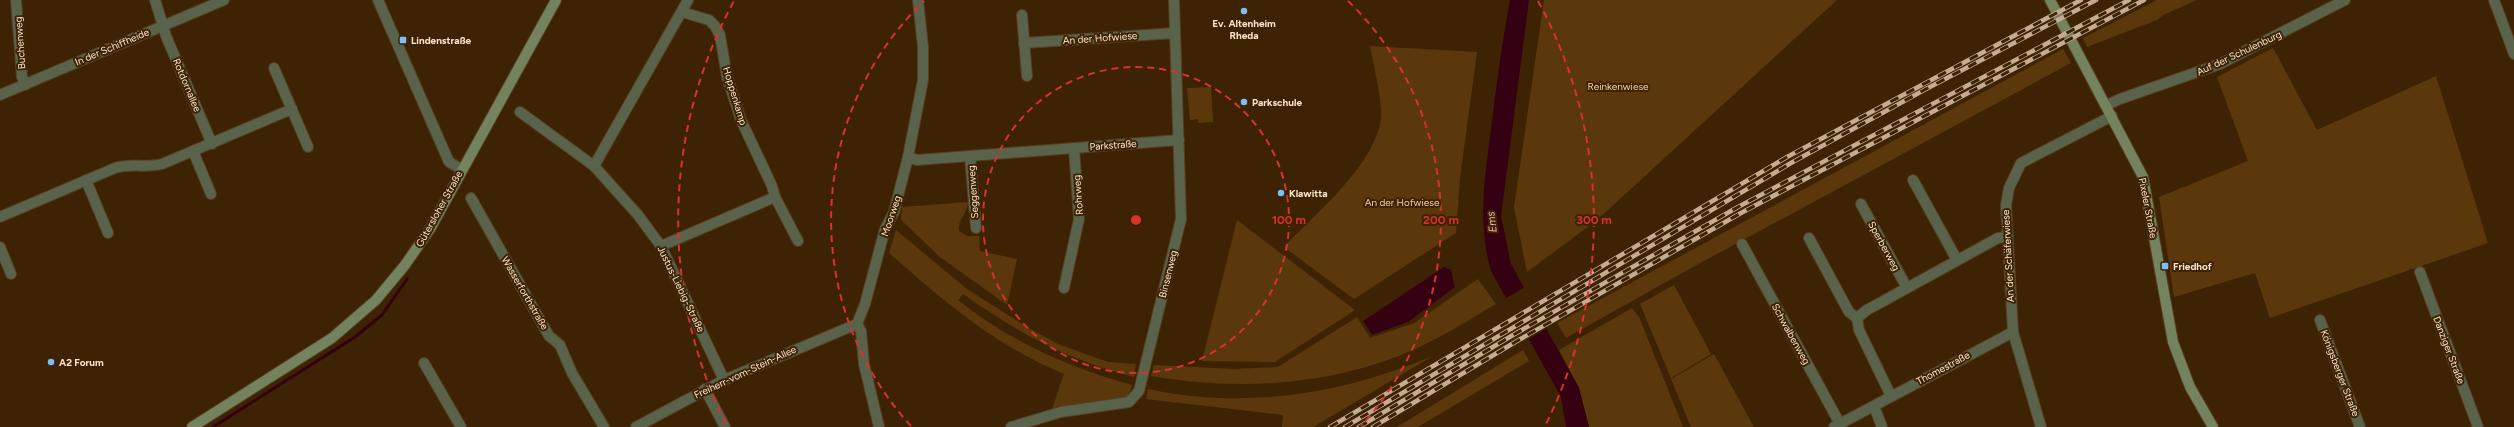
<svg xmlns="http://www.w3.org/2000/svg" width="2514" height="427" font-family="Figtree,sans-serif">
	<rect width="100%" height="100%" fill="#3d2304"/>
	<g fill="#5b380b">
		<polygon points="1544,0 1837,0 1597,220 1527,272 1514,207"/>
		<polygon points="2157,0 2197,0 2163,15 2157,20 2087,47 2083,38"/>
		<path d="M1370,46L1477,52L1460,178L1456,233L1354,299L1284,247C1316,213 1374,166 1381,119C1383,105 1373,62 1370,46Z"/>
		<polygon points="2273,48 2317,130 2436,76 2488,243 2270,318 2255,273 2174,297 2159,197 2248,161 2217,77"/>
		<polygon points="2063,49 2071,63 1693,267 1566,338 1557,323"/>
		<polygon points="1211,87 1213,122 1198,123 1198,119 1190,120 1187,88"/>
		<path d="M968,202C968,214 957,219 959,231L967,236H979L980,251L1017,259L1007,305L940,257L901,220L902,207Z"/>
		<polygon points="1237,220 1355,310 1275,362 1202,361"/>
		<path d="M896,230L967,289L1032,330L1058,344L1108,362L1136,364L1134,377C1068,360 1018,333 963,294L958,300C1009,341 1069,368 1132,385L1128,398L1051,412L1064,374C994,345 945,302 889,253Z"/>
		<path d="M1478,279L1496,304C1469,320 1442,337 1413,350C1330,386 1239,391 1151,376L1154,365L1234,369L1278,367L1357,317L1370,338L1414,323Z"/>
		<polygon points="1674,285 1711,354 1671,378 1640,304"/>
		<polygon points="1632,308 1639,317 1683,427 1589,427 1579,388 1559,350"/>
		<polygon points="1523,350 1529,361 1418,427 1397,427"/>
		<polygon points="1714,354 1754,427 1691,427 1671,379"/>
		<path d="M1433,356L1313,427H1282L1283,415L1146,399L1148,389C1246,410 1342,394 1433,356Z"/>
	</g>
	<g fill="#350011">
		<path d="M1510,0H1529L1501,216L1511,264L1579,388L1589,427H1566L1561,397L1491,271C1477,224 1485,176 1491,129C1496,86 1502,43 1510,0Z"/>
		<polygon points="1444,267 1451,270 1455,287 1408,322 1372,335 1363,321"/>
	</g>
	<polygon fill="#3d2304" points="1525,287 1548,328 1527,340 1505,299"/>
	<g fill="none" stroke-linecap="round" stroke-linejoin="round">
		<polyline stroke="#350011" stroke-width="3" points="213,427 355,337 382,315 407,279"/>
		<g stroke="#583e20" stroke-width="12">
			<g id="minor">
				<polyline points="16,0 22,77 25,85"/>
				<polyline points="155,0 166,36 212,144"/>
				<polyline points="378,0 449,162 461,169"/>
				<polyline points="2494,0 2514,54"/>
				<polyline points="682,12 709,20 715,26 720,35 727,77 741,120 772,186 775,197 798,241"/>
				<polyline points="1022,15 1027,76"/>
				<polyline points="1024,43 1175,33"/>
				<polyline points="274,68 308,147"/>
				<polyline points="0,95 224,0"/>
				<polyline points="2107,105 2120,99 2220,64 2345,0"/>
				<polyline points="520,112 594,166 638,215 661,246 724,380"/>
				<polyline points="193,151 211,194"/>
				<polyline points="970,156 976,228"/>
				<polyline points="908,157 917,160 1179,140"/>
				<polyline points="594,166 688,0"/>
				<polyline points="86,180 108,233"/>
				<polyline points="1913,180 1957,260"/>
				<polyline points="471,198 549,336 560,345 572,373 604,427"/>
				<polyline points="1861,204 1907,288"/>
				<path d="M0,217L115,168C131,163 146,168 162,164L292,109"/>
				<polyline points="1809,238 1849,312 1857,318"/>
				<polyline points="1742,244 1840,424"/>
				<polyline points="661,246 775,197"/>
				<polyline points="0,247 11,274"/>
				<polyline points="2420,272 2478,427"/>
				<polyline points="1064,288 1079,219 1074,148"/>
				<polyline points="2320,320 2360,427"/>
				<polyline points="857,324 865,304 885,229 894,212 908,157 923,80 923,47 918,0"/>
				<polyline points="857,324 861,331 864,364 879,427"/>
				<polyline points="424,363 461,427"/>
				<polyline points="705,389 725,427"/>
				<polyline points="1891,396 1859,330 1857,318 1867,310 1998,238 2007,237"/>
				<polyline points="1874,406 1882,427"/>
				<polyline points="636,427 724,380 857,324"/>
				<polyline points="1011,427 1061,412 1129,402 1139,391 1181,219 1174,0"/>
				<polyline points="1834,427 2013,332"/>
				<polyline points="2041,427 2013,332 2006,205 2009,188 2021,163 2112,116"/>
			</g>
		</g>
		<g stroke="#583e20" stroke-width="12">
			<g id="secondary">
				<polyline points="2050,0 2143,177 2173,342 2190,387 2213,427"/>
				<polyline points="192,427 332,338 376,300 405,265 430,229 556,0"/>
			</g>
		</g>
		<use href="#minor" stroke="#59634b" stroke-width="10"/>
		<use href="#secondary" stroke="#73835d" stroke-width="10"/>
		<g stroke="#c4ac93" stroke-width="4.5">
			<g id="rail">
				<polyline points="1330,427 1787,157 2081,0"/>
				<polyline points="1345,427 1791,163 1926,89 2096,0"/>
				<polyline points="1359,427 1513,335 1738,207 2129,0"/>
				<polyline points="1373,427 1517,341 1741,213 2144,0"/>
			</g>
		</g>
		<use href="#rail" stroke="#3d2304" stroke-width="3" stroke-dasharray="9" stroke-linecap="butt"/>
	</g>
	<g fill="none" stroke="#d83130" stroke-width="2" stroke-dasharray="7 5">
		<circle cx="1136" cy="220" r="153"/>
		<path d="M911 426A305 305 0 0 1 924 1M1348 1A305 305 0 0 1 1361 426"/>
		<path d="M726 424A458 458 0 0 1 734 1M1538 1A458 458 0 0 1 1546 424"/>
	</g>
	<g fill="#7cbef9" stroke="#3d2304" stroke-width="1.5">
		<circle cx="1244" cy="11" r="4"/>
		<rect x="399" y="36" width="8" height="8" rx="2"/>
		<circle cx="1244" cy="102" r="4"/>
		<circle cx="1281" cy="193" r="4"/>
		<rect x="2161" y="262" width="8" height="8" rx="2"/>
		<circle cx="51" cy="362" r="4"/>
	</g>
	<g text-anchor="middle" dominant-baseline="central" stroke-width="4" stroke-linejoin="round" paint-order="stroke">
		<g font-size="10" font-weight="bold" fill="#fce5ce" stroke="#3d2304" text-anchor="start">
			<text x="1244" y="23" text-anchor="middle">Ev. Altenheim<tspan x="1244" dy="12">Rheda</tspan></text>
			<text x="411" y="40">Lindenstraße</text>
			<text x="1252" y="102">Parkschule</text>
			<text x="1289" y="193">Klawitta</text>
			<text x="2173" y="266">Friedhof</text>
			<text x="59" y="362">A2 Forum</text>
		</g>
		<g font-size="10" fill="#fce5ce" stroke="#3d2304">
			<text transform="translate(1100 38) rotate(-4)">An der Hofwiese</text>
			<text transform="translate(20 43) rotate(-94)">Buchenweg</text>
			<text transform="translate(112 47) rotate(-23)">In der Schiffheide</text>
			<text transform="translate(2239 53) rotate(-25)">Auf der Schulenburg</text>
			<text transform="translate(187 85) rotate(67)">Rotdornallee</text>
			<text transform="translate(735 96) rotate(73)">Hoppenkamp</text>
			<text transform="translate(1113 145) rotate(-4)">Parkstraße</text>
			<text transform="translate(973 192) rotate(-94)">Seggenweg</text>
			<text transform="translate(1078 195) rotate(-94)">Rohrweg</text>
			<text transform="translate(2148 208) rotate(79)">Pixeler Straße</text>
			<text transform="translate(439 209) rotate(-61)">Gütersloher Straße</text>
			<text transform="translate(891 216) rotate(-71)">Moorweg</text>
			<text transform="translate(1884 246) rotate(61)">Sperberweg</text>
			<text transform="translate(2008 256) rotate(-93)">An der Schäferwiese</text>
			<text transform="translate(1168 274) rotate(-76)">Binsenweg</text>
			<text transform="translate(681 289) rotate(64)">Justus-Liebig-Straße</text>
			<text transform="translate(525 293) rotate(60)">Wasserforthstraße</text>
			<text transform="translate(1791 334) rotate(61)">Schwalbenweg</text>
			<text transform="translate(2449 350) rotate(69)">Danziger Straße</text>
			<text transform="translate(1943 368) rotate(-28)">Thomestraße</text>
			<text transform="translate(745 372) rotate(-25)">Freiherr-vom-Stein-Allee</text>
			<text transform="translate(2340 373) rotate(69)">Königsberger Straße</text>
		</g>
		<g font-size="10" fill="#f7cfa7" stroke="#3d2304">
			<text x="1618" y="86">Reinkenwiese</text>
			<text x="1402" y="202">An der Hofwiese</text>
		</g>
		<g font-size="11" font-style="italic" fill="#f8abb9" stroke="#3d2304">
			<text transform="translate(1492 222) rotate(-97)">Ems</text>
		</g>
	</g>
	<circle cx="1136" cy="220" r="6" fill="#d83130" stroke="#3d2304" stroke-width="2"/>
	<g font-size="12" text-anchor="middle" font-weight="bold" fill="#d83130" stroke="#3d2304" stroke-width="4" stroke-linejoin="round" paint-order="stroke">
		<text x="1289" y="224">100 m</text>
		<text x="1441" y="224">200 m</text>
		<text x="1594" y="224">300 m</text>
	</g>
</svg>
